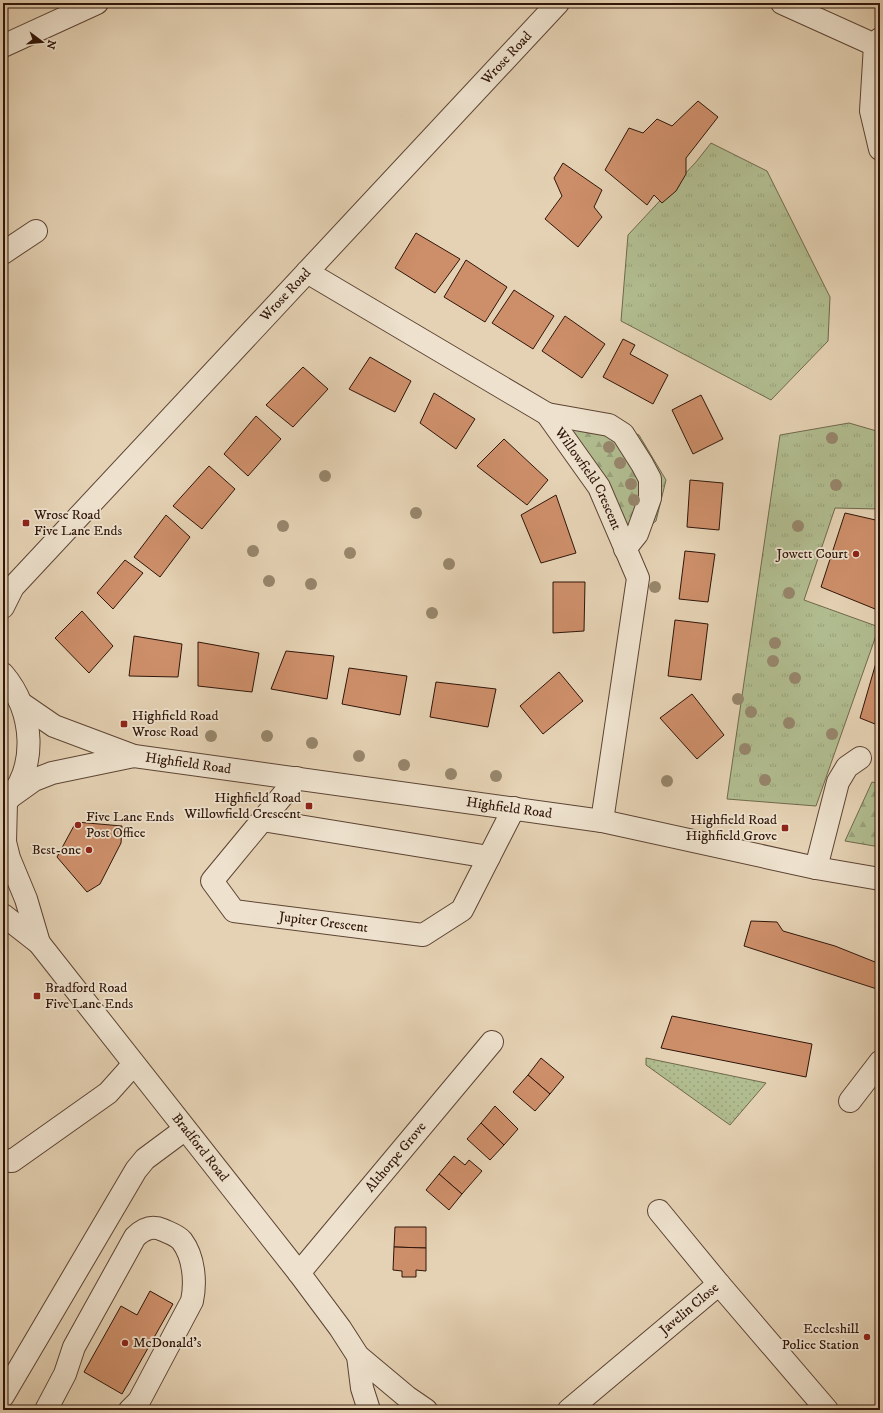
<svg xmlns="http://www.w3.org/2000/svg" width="883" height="1413" font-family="'IM FELL DW Pica',serif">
	<defs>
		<pattern id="grass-dots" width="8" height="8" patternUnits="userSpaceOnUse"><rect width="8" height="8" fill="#b1bd90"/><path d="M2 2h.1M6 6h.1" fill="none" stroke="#99a27b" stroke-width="1.8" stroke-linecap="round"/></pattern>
		<pattern id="forest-firs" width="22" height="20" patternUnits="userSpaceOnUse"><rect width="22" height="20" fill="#b1bd90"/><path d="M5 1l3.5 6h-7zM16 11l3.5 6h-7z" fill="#99a27b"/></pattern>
		<pattern id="park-tufts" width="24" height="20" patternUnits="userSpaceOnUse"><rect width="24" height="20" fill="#b1bd90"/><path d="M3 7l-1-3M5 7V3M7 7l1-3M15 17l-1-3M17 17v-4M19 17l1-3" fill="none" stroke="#99a27b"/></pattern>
	</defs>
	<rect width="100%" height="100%" fill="#e5d2b4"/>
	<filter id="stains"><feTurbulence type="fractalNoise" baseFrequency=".005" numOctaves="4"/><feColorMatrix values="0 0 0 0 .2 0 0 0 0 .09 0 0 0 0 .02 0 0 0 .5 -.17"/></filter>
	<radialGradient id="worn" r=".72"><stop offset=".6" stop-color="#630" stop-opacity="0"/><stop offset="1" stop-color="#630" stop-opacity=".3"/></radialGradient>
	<polygon fill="url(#grass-dots)" stroke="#70694c" points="646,1058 766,1083 730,1125 646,1065"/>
	<g fill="url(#forest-firs)" stroke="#70694c">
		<polygon points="574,408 639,435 666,480 656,521 621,549 547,414"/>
		<polygon points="872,782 880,784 880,847 845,841"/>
	</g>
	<g fill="url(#park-tufts)" stroke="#70694c">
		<polygon points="711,143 767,171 830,297 828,341 771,400 621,321 628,235 696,162"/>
		<polygon points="849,423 880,432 880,509 835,508 804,600 879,627 816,806 727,799 780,435"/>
	</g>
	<g fill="#cd8f6a" stroke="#301509">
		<polygon points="698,101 718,117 686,158 686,174 676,191 662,203 654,195 647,205 605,170 629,128 643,133 657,119 672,126"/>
		<polygon points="563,163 602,190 594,207 602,217 578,247 545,219 562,196 554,178"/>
		<polygon points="416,233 460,259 435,293 395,268"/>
		<polygon points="466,260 507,287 485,322 444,297"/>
		<polygon points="514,290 554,316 533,349 492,323"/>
		<polygon points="565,316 605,344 582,378 542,351"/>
		<polygon points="623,339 635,345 630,354 668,375 653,404 603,377"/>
		<polygon points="370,357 411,381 395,412 349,389"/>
		<polygon points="303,367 328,389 293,427 266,405"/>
		<polygon points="434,393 475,419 456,449 420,423"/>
		<polygon points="701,395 723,439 693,454 672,410"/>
		<polygon points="256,416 281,439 248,476 224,454"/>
		<polygon points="504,439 548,480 527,505 477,466"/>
		<polygon points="209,466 235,489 202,529 173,506"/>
		<polygon points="690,480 723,483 719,530 687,527"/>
		<polygon points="556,495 576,553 541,563 521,515"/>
		<polygon points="845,513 880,521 880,611 821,587"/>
		<polygon points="166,515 190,537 160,577 134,557"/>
		<polygon points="685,551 715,554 708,602 679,599"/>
		<polygon points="125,560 143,573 113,609 97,593"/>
		<polygon points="553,582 585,582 584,631 553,633"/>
		<polygon points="82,611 113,646 89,673 55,638"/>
		<polygon points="675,620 708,624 701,680 668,676"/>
		<polygon points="134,636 182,644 178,677 129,676"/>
		<polygon points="198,642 259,653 252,692 198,686"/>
		<polygon points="880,649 880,726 860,718"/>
		<polygon points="286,651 334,656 327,699 271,689"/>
		<polygon points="349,668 407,676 400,715 342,704"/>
		<polygon points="559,672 583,701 543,734 520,706"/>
		<polygon points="436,682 496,689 488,727 430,717"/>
		<polygon points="692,694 724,735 697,759 660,718"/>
		<polygon points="76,822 122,826 121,843 100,884 87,892 57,857"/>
		<polygon points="751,921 777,922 783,931 835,946 880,964 880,990 744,946"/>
		<polygon points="672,1016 812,1044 806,1077 661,1048"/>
		<polygon points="541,1058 564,1077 550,1094 528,1075"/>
		<polygon points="528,1075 550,1094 535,1111 513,1092"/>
		<polygon points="495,1106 518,1129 504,1145 481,1123"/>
		<polygon points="481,1123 504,1145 490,1160 467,1139"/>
		<polygon points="454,1156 465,1165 469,1160 482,1171 462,1194 439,1174"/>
		<polygon points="439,1174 462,1194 449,1210 426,1190"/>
		<polygon points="395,1227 426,1227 426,1248 394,1247"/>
		<polygon points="394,1247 426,1248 426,1271 416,1270 416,1277 402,1277 402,1271 393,1270"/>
		<polygon points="150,1291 173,1304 122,1394 84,1372 121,1306 137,1315"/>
	</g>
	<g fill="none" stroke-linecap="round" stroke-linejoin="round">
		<g stroke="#5d4434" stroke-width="24">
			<g id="minor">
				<polyline points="782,3 875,45"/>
				<polyline points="880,39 875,45 871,111 880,149"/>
				<polyline points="3,46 97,3"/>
				<polyline points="3,253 36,231"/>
				<path id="s1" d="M307,272L547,414L599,487L638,578L602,821"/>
				<polyline points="547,414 609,425 623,434 642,464 650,479 650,498 637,534 625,549"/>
				<path id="s2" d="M3,607L13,587L558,3"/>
				<path d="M3,674C34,710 40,770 3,805"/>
				<path id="s3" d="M22,704L54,726L134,756L602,821L816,868L880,879"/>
				<path id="s4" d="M297,778L212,881L234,911L423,935L462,910L514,808"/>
				<polyline points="13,795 34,780 52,773 134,756"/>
				<polyline points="6,802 5,842 9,858 26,899 39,943"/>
				<polyline points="262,820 489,857"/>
				<polyline points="816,868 838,782 847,767 860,758"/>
				<path id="s5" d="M3,915L39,943L299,1273L340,1328L358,1356L407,1397L426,1410"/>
				<polyline points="850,1101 880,1062"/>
				<polyline points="3,1160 12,1161 108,1093 133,1065"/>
				<polyline points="659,1211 719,1284"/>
				<path id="s6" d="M299,1273L492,1042"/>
				<polyline points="358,1356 362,1388 369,1410"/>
				<polyline points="3,1396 136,1170 145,1159 184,1130"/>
				<path d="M46,1410L65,1374L74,1347L135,1237C143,1229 152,1225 163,1230C169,1233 177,1235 182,1241C194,1257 196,1282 192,1301L139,1401L130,1410"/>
				<path id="s7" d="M569,1410L719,1284L827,1410"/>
			</g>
		</g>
		<use href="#minor" stroke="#eee2ce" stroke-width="22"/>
	</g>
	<g fill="#97866c">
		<circle cx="832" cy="438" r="6"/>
		<circle cx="609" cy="447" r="6"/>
		<circle cx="620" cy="463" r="6"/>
		<circle cx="325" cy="476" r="6"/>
		<circle cx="631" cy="484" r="6"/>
		<circle cx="836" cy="485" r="6"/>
		<circle cx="634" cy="500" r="6"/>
		<circle cx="416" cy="513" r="6"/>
		<circle cx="283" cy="526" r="6"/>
		<circle cx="798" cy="526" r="6"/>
		<circle cx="253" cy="551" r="6"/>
		<circle cx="350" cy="553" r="6"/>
		<circle cx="449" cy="564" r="6"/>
		<circle cx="269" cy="581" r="6"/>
		<circle cx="311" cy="584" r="6"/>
		<circle cx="655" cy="587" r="6"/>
		<circle cx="789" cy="593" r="6"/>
		<circle cx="432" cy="613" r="6"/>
		<circle cx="775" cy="643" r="6"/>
		<circle cx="773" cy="661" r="6"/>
		<circle cx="795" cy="678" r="6"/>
		<circle cx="738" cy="699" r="6"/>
		<circle cx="751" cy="712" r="6"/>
		<circle cx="789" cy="723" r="6"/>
		<circle cx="832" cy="734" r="6"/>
		<circle cx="211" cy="736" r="6"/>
		<circle cx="267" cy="736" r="6"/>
		<circle cx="312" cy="743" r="6"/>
		<circle cx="745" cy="749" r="6"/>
		<circle cx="359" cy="756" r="6"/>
		<circle cx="404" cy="765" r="6"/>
		<circle cx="451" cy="774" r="6"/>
		<circle cx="496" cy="776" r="6"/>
		<circle cx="765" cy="780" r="6"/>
		<circle cx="667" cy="781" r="6"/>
	</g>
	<g fill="#8f2418" stroke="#eee2ce" stroke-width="1.5">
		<rect x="22" y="519" width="8" height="8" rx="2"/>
		<circle cx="856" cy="554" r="4"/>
		<rect x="120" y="720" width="8" height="8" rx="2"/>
		<rect x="305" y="802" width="8" height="8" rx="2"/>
		<circle cx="78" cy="825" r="4"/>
		<rect x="781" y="824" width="8" height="8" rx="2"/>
		<circle cx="89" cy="850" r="4"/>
		<rect x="33" y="992" width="8" height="8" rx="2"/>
		<circle cx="867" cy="1337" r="4"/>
		<circle cx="125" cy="1343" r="4"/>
	</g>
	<g text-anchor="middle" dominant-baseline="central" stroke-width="3.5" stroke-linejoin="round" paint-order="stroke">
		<g font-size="14" fill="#301509" stroke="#eee2ce">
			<text stroke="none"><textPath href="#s2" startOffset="746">Wrose Road</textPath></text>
			<text stroke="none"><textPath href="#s2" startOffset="422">Wrose Road</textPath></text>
			<text stroke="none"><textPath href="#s1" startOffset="356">Willowfield Crescent</textPath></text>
			<text stroke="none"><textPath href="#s3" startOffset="179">Highfield Road</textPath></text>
			<text stroke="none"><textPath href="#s3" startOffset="503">Highfield Road</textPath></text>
			<text stroke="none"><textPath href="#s4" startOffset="261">Jupiter Crescent</textPath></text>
			<text stroke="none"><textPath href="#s5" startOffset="306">Bradford Road</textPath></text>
			<text stroke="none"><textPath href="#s6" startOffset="151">Althorpe Grove</textPath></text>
			<text stroke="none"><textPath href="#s7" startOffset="157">Javelin Close</textPath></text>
		</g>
		<g font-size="14" fill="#301509" stroke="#eee2ce" text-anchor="start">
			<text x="34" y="515">Wrose Road<tspan x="34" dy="16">Five Lane Ends</tspan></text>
			<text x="848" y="554" text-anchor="end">Jowett Court</text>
			<text x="132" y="716">Highfield Road<tspan x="132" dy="16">Wrose Road</tspan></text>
			<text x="301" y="798" text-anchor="end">Highfield Road<tspan x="301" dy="16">Willowfield Crescent</tspan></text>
			<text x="86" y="817">Five Lane Ends<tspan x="86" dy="16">Post Office</tspan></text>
			<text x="777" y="820" text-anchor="end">Highfield Road<tspan x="777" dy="16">Highfield Grove</tspan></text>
			<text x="81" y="850" text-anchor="end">Best-one</text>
			<text x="45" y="988">Bradford Road<tspan x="45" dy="16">Five Lane Ends</tspan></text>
			<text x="859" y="1329" text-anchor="end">Eccleshill<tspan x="859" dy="16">Police Station</tspan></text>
			<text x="133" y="1343">McDonald's</text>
		</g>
	</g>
	<rect width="883" height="1413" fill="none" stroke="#e5d2b4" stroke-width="16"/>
	<rect x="4" y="4" width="875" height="1405" fill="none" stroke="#301509" stroke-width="2"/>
	<rect x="8" y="8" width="867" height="1397" fill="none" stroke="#301509"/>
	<g transform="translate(42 42) rotate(106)" stroke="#eee2ce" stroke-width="3" paint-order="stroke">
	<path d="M0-3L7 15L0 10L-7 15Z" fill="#301509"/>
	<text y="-6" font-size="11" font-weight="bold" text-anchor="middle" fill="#301509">N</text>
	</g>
	<rect width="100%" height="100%" filter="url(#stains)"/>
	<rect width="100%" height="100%" fill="url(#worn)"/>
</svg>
